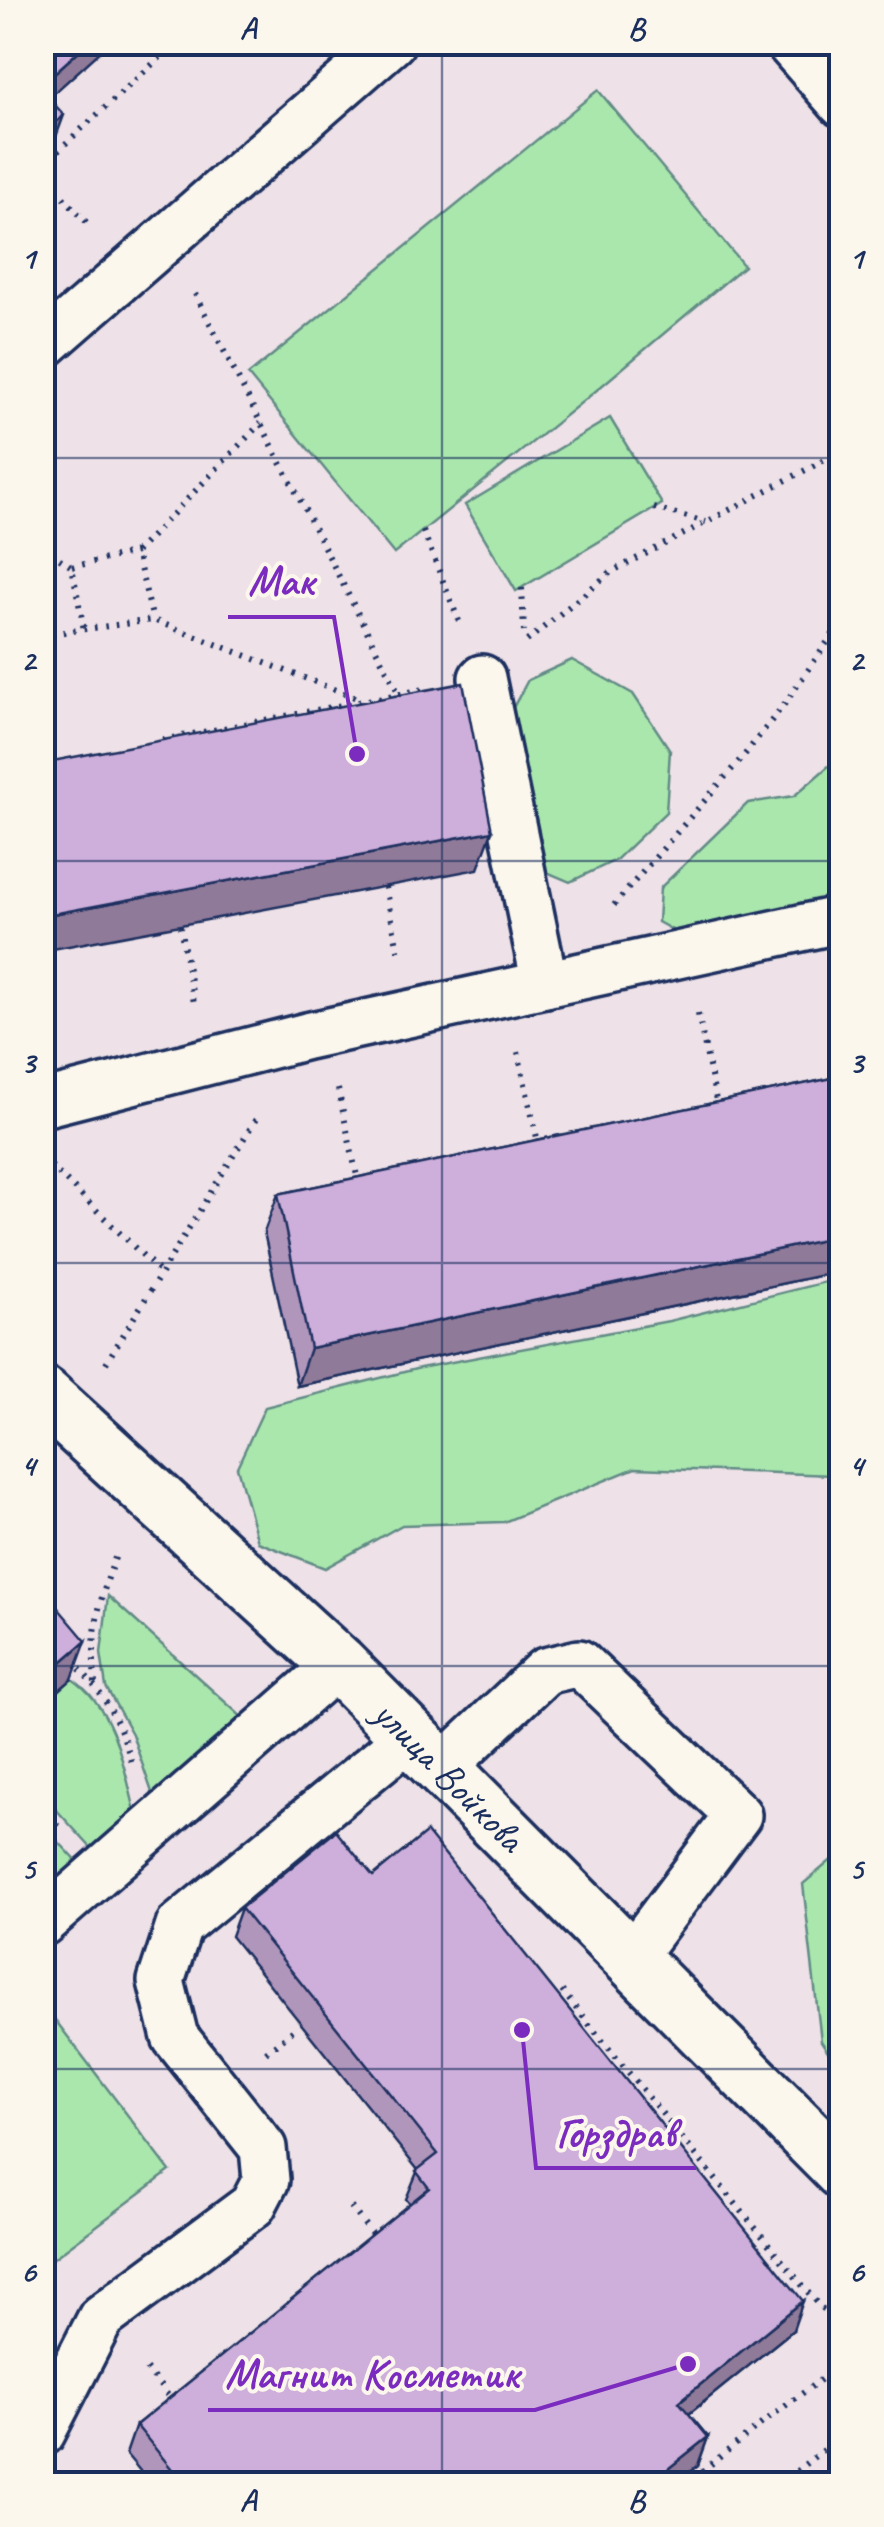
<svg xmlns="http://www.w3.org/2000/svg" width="884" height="2527" font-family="Caveat,sans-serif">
	<rect width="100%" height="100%" fill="#eee1e7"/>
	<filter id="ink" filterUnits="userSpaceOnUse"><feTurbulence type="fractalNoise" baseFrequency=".01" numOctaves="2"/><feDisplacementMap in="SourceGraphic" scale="20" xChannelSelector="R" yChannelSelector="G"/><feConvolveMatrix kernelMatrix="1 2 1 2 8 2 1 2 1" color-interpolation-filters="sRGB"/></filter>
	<g filter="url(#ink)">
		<g fill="#aae7ad" stroke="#628b86" stroke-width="2.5">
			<polygon points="598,90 744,266 592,394 394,554 248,375"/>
			<polygon points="610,418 662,504 516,591 465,505"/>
			<polygon points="572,660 633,694 670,750 666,812 616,860 570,882 528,864 502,728 528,680"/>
			<polygon points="841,702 841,902 687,938 658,922 660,888 748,803 794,796 831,764"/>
			<polygon points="841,1278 841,1473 833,1475 635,1468 504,1522 402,1525 325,1568 258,1542 237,1467 265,1407 420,1368 669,1321"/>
			<polygon points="108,1596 254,1728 158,1810 132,1734 106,1687 101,1653"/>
			<path d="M72,1679C117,1708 125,1774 138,1823L95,1852L43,1795V1705Z"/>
			<polygon points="43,1825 82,1867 43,1903"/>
			<polygon points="841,1852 841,2071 821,2041 803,1884"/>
			<polygon points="43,2004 170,2171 43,2266"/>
		</g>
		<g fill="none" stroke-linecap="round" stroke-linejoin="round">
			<g stroke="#1b2f5e" stroke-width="52">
				<g id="lane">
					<polyline points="788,42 842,104"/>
					<polyline points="42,347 392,42"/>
					<polyline points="482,678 545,984"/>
					<polyline points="42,1104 307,1036 842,919"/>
					<polyline points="442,1768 545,1671 579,1663 738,1815 630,1959"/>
					<polyline points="42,1923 338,1664"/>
					<polyline points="42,2433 101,2318 253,2205 266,2180 263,2148 175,2037 161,1981 179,1926 410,1736"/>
				</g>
			</g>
			<g stroke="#1b2f5e" stroke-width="62">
				<g id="street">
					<path id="s1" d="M42,1394L338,1664L842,2171"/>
				</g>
			</g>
			<g stroke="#1b2f5e" stroke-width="6" stroke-dasharray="2.5 8" stroke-linecap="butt">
				<polyline points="42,165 177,42"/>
				<polyline points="42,174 89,225"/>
				<polyline points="195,294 399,694"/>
				<polyline points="654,508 706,522"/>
				<polyline points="423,531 459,621"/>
				<polyline points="42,547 72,567 84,630"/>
				<polyline points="136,552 261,423"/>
				<polyline points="72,567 136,552 153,620"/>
				<polyline points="522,588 524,632"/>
				<polyline points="42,635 153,620 362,700"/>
				<polyline points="527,641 611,572 842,451"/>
				<polyline points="162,740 424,689"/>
				<polyline points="385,887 399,954"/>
				<polyline points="614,905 746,753 786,702 842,621"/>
				<polyline points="180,926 194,1003"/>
				<polyline points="698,1014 718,1110"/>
				<polyline points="518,1052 539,1147"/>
				<polyline points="338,1089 359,1185"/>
				<polyline points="51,1166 161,1273"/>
				<polyline points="106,1363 259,1114"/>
				<path d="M72,1661C103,1692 121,1721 132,1765"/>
				<path d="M95,1683C91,1629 98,1605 116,1555"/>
				<polyline points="42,1810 59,1827"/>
				<polyline points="562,1991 820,2307 842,2323"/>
				<polyline points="266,2052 296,2028"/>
				<polyline points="351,2207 375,2238"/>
				<polyline points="146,2369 173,2401"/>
				<polyline points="686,2484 765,2421 842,2364"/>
				<polyline points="780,2484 842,2435"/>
			</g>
			<use href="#lane" stroke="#fbf7ec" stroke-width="45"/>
			<use href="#street" stroke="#fbf7ec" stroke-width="55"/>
		</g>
		<g fill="#b196bc" stroke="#1b2f5e" stroke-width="2.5">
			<polygon points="842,1076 842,1271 297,1386 264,1232 278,1194"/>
			<polygon points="373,1876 793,2330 689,2414 708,2437 698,2465 674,2484 151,2484 126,2454 136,2425 410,2204 406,2199 418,2170 231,1936 241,1908"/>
		</g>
		<g fill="#907a99" stroke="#1b2f5e" stroke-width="2.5">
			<polygon points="89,42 111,42 42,104 42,84"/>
			<polygon points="64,115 53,145 42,155 42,135"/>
			<polygon points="492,831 478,869 42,951 42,916"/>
			<polygon points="842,1236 842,1271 297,1386 310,1348"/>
			<polygon points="86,1641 72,1679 42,1705 42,1679"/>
			<polygon points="803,2301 793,2330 669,2430 679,2402"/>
			<polygon points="708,2437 698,2465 674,2484 649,2484"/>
		</g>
		<g fill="#ceafdb" stroke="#1b2f5e" stroke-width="2.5">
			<polygon points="42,42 89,42 42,84"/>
			<polygon points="42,91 64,115 42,135"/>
			<polygon points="463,683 492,831 42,916 42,763"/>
			<polygon points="842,1076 842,1236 310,1348 278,1194"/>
			<polygon points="42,1589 86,1641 42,1679"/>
			<polygon points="336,1831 373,1876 427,1832 803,2301 679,2402 708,2437 649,2484 184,2484 136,2425 429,2188 416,2171 438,2154 241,1908"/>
		</g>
	</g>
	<path fill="none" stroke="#1b2f5e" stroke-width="2.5" stroke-opacity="0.55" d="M442,42V2484M42,458H842M42,861H842M42,1263H842M42,1666H842M42,2069H842"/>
	<g text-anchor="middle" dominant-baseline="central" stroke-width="8" stroke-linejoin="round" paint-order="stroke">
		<g font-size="40" fill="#1b2f5e" stroke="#fbf7ec">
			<text stroke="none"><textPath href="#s1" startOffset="558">улица Войкова</textPath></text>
		</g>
	</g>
	<path fill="none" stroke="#7b2cbf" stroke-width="4" d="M357 754L334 617H228M522 2030L536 2168H696M688 2364L535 2410H208"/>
	<g fill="#7b2cbf" stroke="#fbf7ec" stroke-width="4">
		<circle cx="357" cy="754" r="10"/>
		<circle cx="522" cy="2030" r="10"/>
		<circle cx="688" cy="2364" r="10"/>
	</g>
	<g font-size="42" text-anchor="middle" font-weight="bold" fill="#7b2cbf" stroke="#fbf7ec" stroke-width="8" stroke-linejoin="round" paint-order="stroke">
		<text x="281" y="595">Мак</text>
		<text x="616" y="2147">Горздрав</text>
		<text x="372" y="2388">Магнит Косметик</text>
	</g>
	<rect width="884" height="2527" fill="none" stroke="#fbf7ec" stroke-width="110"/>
	<rect x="55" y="55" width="774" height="2417" fill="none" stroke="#1b2f5e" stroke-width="4"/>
	<g font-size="32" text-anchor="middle" font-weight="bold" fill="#1b2f5e">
		<text x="248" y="39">A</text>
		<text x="636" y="39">B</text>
		<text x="28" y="268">1</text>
		<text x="856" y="268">1</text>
		<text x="28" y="671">2</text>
		<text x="856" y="671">2</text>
		<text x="28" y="1073">3</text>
		<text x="856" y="1073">3</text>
		<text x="28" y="1476">4</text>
		<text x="856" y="1476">4</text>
		<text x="28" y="1879">5</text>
		<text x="856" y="1879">5</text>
		<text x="28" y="2282">6</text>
		<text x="856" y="2282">6</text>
		<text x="248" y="2511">A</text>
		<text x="636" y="2511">B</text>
	</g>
</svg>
